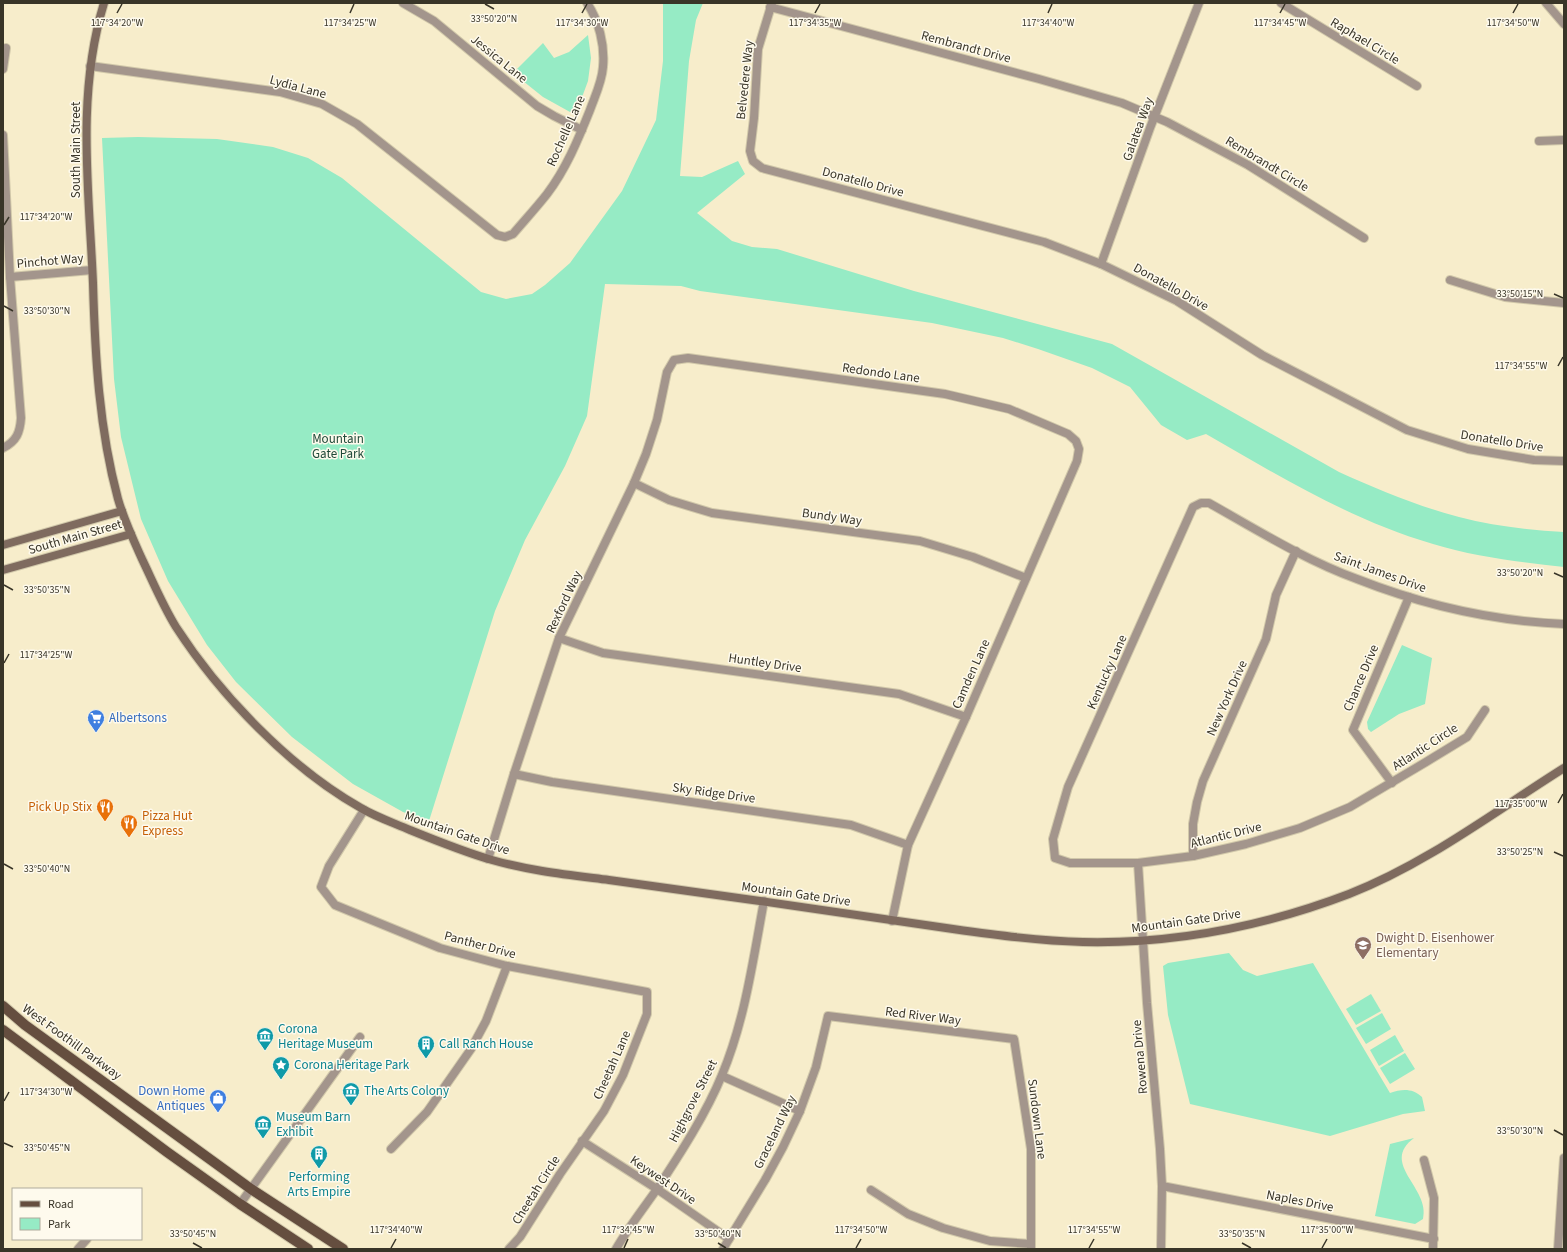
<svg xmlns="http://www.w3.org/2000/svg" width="1567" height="1252" font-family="'Source Sans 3',sans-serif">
	<rect width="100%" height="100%" fill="#f7edcb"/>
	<g fill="#96ebc5">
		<path d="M663,3H703L696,20L689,61L680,176L702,177L738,161L745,174L697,213L732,241L752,247L777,249L914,291L1112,344L1339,472C1377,489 1417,506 1459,517C1493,526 1529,530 1564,532V567C1519,562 1476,557 1433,544C1351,520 1279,476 1206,434L1187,440L1161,425L1130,387L1092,368L1038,349L1003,338L932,323L700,291L681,286L605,284L587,416L565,466L525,540L495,611L429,821L403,812L353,784L292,737L236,682L207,645L168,581L141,519L121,437L114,379L102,138L138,137L217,139L273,147L308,158L342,178L481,292L506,299L532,294L545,285L570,263L622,191L656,120L663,61Z"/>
		<polygon points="588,35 591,58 588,81 578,108 570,112 543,97 513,73 543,43 554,58 569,52"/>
		<polygon points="1402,645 1432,658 1425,704 1399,714 1371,732 1368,729 1367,722"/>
		<path d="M1229,953L1243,970L1257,976L1313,963L1390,1093C1402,1089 1412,1088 1422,1097L1425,1111L1403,1114L1330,1136L1190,1104L1168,1015L1163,966L1168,963Z"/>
		<polygon points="1371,994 1381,1011 1356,1025 1346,1009"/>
		<polygon points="1382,1013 1391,1029 1366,1044 1356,1028"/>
		<polygon points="1395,1035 1404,1051 1379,1066 1370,1050"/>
		<polygon points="1405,1053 1415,1069 1390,1084 1380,1068"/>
		<path d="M1414,1138C1379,1164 1431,1188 1423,1219L1415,1224L1375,1216L1390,1144Z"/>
	</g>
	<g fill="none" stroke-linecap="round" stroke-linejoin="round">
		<g stroke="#d1c8aa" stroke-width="10">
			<g id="minor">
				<polyline points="403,3 434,21 537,106 554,116 582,130"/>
				<polyline points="772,3 758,49 754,118 750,151 753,161 762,168 1044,242 1101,264 1177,301 1262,355 1407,430 1468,449 1534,460 1564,461"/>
				<polyline points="1281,3 1417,86"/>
				<polyline points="1546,3 1564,24"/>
				<polyline points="770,7 1039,79 1122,103 1167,122 1248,165 1364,238"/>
				<path d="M90,66L280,92L322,104L357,124L497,235L505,237L513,234C524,221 536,208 547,194C566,169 578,140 590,110C595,96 602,82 603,67C605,45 599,21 587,3"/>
				<polyline points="3,69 6,48"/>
				<path d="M3,135L10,277L21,418C20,432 17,441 3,448"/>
				<polyline points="1539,141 1564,140"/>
				<polyline points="1101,264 1150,128 1199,3"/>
				<polyline points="10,277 92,270"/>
				<polyline points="1450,280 1505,297 1564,303"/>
				<polyline points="634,483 669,500 712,513 920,541 973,557 1026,578"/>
				<polyline points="559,638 603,653 899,694 966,717"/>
				<path d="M1485,710L1467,737L1426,762L1350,807L1300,828L1246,844L1193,856L1138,863H1070L1055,858L1053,839L1068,787L1193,507L1201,503H1209C1257,530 1305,560 1357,579C1423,605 1493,621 1564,624"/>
				<polyline points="514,774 552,782 851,825 908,845"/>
				<polyline points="1392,783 1353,730 1409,597"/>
				<polyline points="364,810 329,866 321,887 335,905 440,948 507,966 647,992 647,1014 623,1075 604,1111 560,1174 520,1237 509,1249"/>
				<polyline points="1193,856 1193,824 1197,802 1203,781 1266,639 1276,595 1296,551"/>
				<polyline points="488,859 514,774 559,638 634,483 646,454 657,420 667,372 674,360 688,358 945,394 1009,409 1068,434 1076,441 1079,449 1077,461 966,717 908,845 892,921"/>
				<polyline points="1138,863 1147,1003 1160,1149 1162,1186 1161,1249"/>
				<polyline points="722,1076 800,1111"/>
				<polyline points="582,1141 657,1189 729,1239"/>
				<polyline points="391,1149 427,1112 471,1049 486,1021 507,966"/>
				<polyline points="1424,1160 1434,1198 1433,1249"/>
				<polyline points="1162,1186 1434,1239"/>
				<polyline points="871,1190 908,1214 943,1228 990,1241 1031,1244"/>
				<polyline points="240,1204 360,1037"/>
				<polyline points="78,1249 87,1239"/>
				<polyline points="723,1249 765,1180 783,1147 800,1111 816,1067 828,1016 1014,1039 1031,1149 1031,1249"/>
				<polyline points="1558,1249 1564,1158"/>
			</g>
		</g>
		<g stroke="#d1c8aa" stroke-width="10">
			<path id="tertiary" d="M616,1249C628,1228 643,1209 657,1189C680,1154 706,1114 722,1075C745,1020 753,960 764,901"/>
		</g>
		<g stroke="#d1c8aa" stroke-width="10">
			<g id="secondary">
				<path d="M104,3C76,95 89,190 93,283C95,355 99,429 118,499C124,520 133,539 142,559C153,582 163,606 176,627C220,695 290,768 361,808C376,817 394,823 410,830C437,841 464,852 492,860C530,871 570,875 609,880C660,887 710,894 760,901C825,910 889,920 953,929C996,935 1040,941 1083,942C1173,944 1265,926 1349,894C1426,864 1494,812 1564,768"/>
				<polyline points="3,545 122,511"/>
				<polyline points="3,570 131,534"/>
			</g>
		</g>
		<g stroke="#d1c8aa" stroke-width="12">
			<g id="primary">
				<polyline points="3,1006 25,1025 251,1189 343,1249"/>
				<polyline points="3,1030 167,1152 240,1204 308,1249"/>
			</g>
		</g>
		<use href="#minor" stroke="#a3958c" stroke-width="8"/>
		<use href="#tertiary" stroke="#a3958c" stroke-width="8"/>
		<use href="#secondary" stroke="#7f6b5f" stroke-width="8"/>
		<use href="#primary" stroke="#654e3f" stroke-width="10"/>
	</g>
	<path fill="none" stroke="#393528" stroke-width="1.5" d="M485,4L494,9M117,13L122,4M350,13L354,4M582,13L587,4M815,13L820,4M1048,13L1052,4M1280,13L1285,4M1513,13L1518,4M4,225L9,217M1554,294L1563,298M4,306L13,311M1558,366L1563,357M1554,573L1563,577M4,585L13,590M4,663L9,654M1558,803L1563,794M1554,852L1563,856M4,864L13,869M4,1101L9,1092M1554,1130L1563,1135M4,1143L13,1147M193,1243L202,1248M718,1243L726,1248M1242,1243L1251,1248M391,1248L396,1239M624,1248L628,1239M856,1248L861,1239M1089,1248L1094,1239M1322,1248L1327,1239"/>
	<defs>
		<g id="supermarket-pin" transform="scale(0.9)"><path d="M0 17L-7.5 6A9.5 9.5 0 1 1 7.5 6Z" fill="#3f7fe0" stroke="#fefaed"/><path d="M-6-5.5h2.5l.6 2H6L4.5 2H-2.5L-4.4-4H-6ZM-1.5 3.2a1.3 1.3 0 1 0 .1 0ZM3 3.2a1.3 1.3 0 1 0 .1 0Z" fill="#fff"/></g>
		<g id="restaurant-pin" transform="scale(0.9)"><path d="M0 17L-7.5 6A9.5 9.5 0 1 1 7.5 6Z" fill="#e8710a" stroke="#fefaed"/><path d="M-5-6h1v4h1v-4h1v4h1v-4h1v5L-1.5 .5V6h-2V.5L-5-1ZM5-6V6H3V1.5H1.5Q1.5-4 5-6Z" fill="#fff"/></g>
		<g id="school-pin" transform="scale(0.9)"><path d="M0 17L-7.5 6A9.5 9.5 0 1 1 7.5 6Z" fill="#8d6e63" stroke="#fefaed"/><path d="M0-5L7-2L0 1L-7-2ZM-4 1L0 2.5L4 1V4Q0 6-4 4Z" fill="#fff"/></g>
		<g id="museum-pin" transform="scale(0.9)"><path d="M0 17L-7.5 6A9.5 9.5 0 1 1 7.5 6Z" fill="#0f9aa8" stroke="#fefaed"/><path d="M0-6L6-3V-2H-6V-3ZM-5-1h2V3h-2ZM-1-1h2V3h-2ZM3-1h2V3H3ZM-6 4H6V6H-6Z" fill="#fff"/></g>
		<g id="building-pin" transform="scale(0.9)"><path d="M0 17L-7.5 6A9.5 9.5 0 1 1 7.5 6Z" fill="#0f9aa8" stroke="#fefaed"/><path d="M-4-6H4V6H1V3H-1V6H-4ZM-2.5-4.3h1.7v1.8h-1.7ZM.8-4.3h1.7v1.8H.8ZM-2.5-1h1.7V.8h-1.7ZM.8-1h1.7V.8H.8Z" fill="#fff"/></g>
		<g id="sight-pin" transform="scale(0.9)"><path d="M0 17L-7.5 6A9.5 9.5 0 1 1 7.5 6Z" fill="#0f9aa8" stroke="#fefaed"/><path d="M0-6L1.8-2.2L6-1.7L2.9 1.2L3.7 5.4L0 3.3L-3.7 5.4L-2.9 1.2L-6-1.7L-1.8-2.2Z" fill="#fff"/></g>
		<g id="shop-pin" transform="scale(0.9)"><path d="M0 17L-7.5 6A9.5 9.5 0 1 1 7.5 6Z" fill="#3f7fe0" stroke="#fefaed"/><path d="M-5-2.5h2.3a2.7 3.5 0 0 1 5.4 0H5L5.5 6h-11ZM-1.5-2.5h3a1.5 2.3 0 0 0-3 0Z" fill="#fff"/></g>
	</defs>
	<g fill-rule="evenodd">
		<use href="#supermarket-pin" x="96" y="718"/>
		<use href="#restaurant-pin" x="105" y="807"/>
		<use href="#restaurant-pin" x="129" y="823"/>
		<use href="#school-pin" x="1363" y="945"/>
		<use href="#museum-pin" x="265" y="1036"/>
		<use href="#building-pin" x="426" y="1044"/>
		<use href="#sight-pin" x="281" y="1065"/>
		<use href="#museum-pin" x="351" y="1091"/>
		<use href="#shop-pin" x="218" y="1098"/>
		<use href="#museum-pin" x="263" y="1124"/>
		<use href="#building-pin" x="319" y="1154"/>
	</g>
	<g text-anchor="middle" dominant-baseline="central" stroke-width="3" stroke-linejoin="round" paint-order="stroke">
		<g font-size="13" fill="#393528" stroke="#fefaed">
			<text transform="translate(1365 41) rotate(31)">Raphael Circle</text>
			<text transform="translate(966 47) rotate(15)">Rembrandt Drive</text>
			<text transform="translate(499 59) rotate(39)">Jessica Lane</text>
			<text transform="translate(745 80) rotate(-84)">Belvedere Way</text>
			<text transform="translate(298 87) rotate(15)">Lydia Lane</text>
			<text transform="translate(1138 129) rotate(-70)">Galatea Way</text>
			<text transform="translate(566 131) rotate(-66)">Rochelle Lane</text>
			<text transform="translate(76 150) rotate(-90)">South Main Street</text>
			<text transform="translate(1267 164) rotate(31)">Rembrandt Circle</text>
			<text transform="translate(863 182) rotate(15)">Donatello Drive</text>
			<text transform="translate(50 261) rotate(-5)">Pinchot Way</text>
			<text transform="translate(1171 287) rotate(29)">Donatello Drive</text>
			<text transform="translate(881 373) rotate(8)">Redondo Lane</text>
			<text transform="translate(1502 441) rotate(9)">Donatello Drive</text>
			<text transform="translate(832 517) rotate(8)">Bundy Way</text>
			<text transform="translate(75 537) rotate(-16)">South Main Street</text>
			<text transform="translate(1380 572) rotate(20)">Saint James Drive</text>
			<text transform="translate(564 602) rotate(-65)">Rexford Way</text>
			<text transform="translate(765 663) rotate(8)">Huntley Drive</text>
			<text transform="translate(1107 672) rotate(-66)">Kentucky Lane</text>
			<text transform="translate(971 674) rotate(-66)">Camden Lane</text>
			<text transform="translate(1361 678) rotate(-67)">Chance Drive</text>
			<text transform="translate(1227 698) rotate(-66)">New York Drive</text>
			<text transform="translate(1425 747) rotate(-33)">Atlantic Circle</text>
			<text transform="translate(714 793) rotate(8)">Sky Ridge Drive</text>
			<text transform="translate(457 833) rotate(19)">Mountain Gate Drive</text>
			<text transform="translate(1226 835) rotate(-14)">Atlantic Drive</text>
			<text transform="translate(796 894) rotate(8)">Mountain Gate Drive</text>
			<text transform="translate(1186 921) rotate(-8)">Mountain Gate Drive</text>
			<text transform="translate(480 945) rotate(15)">Panther Drive</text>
			<text transform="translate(923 1016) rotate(7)">Red River Way</text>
			<text transform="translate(72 1042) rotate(36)">West Foothill Parkway</text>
			<text transform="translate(1140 1057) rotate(-95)">Rowena Drive</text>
			<text transform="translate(612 1065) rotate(-66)">Cheetah Lane</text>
			<text transform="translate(693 1101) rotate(-63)">Highgrove Street</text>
			<text transform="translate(1037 1119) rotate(83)">Sundown Lane</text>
			<text transform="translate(775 1132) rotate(-64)">Graceland Way</text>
			<text transform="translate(663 1180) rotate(34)">Keywest Drive</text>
			<text transform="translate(536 1190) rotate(-58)">Cheetah Circle</text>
			<text transform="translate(1300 1201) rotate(11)">Naples Drive</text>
		</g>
		<g font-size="13" fill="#204a39" stroke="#fefaed">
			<text x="338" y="439">Mountain<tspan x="338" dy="15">Gate Park</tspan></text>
		</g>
		<g font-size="13" fill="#366cbe" stroke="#fefaed" text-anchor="start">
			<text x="109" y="718">Albertsons</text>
			<text x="205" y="1091" text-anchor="end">Down Home<tspan x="205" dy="15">Antiques</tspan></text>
		</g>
		<g font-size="13" fill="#c56008" stroke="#fefaed" text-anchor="end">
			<text x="92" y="807">Pick Up Stix</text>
			<text x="142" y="816" text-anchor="start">Pizza Hut<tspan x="142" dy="15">Express</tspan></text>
		</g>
		<g font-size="13" fill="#785e54" stroke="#fefaed" text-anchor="start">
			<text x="1376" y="938">Dwight D. Eisenhower<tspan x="1376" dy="15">Elementary</tspan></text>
		</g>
		<g font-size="13" fill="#0d838f" stroke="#fefaed" text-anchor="start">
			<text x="278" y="1029">Corona<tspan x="278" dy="15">Heritage Museum</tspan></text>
			<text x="439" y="1044">Call Ranch House</text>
			<text x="294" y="1065">Corona Heritage Park</text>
			<text x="364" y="1091">The Arts Colony</text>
			<text x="276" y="1117">Museum Barn<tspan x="276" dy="15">Exhibit</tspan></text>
			<text x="319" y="1177" text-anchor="middle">Performing<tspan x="319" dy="15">Arts Empire</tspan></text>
		</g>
	</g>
	<g font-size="10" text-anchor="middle" fill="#393528" stroke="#fefaed" stroke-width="3" stroke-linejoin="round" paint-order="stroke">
		<text x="494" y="22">33°50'20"N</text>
		<text x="117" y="26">117°34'20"W</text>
		<text x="350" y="26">117°34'25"W</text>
		<text x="582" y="26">117°34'30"W</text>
		<text x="815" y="26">117°34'35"W</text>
		<text x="1048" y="26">117°34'40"W</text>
		<text x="1280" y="26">117°34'45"W</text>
		<text x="1513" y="26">117°34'50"W</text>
		<text x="46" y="220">117°34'20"W</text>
		<text x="1520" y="297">33°50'15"N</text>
		<text x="47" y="314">33°50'30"N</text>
		<text x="1521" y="369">117°34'55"W</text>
		<text x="1520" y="576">33°50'20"N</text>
		<text x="47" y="593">33°50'35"N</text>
		<text x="46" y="658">117°34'25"W</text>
		<text x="1521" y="807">117°35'00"W</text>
		<text x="1520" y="855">33°50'25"N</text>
		<text x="47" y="872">33°50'40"N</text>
		<text x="46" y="1095">117°34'30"W</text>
		<text x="1520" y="1134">33°50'30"N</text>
		<text x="47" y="1151">33°50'45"N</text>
		<text x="396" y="1233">117°34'40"W</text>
		<text x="628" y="1233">117°34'45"W</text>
		<text x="861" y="1233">117°34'50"W</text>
		<text x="1094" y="1233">117°34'55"W</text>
		<text x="1327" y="1233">117°35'00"W</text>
		<text x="193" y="1237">33°50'45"N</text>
		<text x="718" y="1237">33°50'40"N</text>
		<text x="1242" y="1237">33°50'35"N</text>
	</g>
	<rect width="1567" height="1252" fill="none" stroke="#393528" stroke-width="8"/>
	<rect x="12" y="1188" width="130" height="52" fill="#fefaed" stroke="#afab9e"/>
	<rect x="20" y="1201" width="20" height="6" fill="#654e3f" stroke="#afab9e"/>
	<text x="48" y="1208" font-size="12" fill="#393528">Road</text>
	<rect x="20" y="1218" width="20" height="12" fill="#96ebc5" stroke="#afab9e"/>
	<text x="48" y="1228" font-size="12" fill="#393528">Park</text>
</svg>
